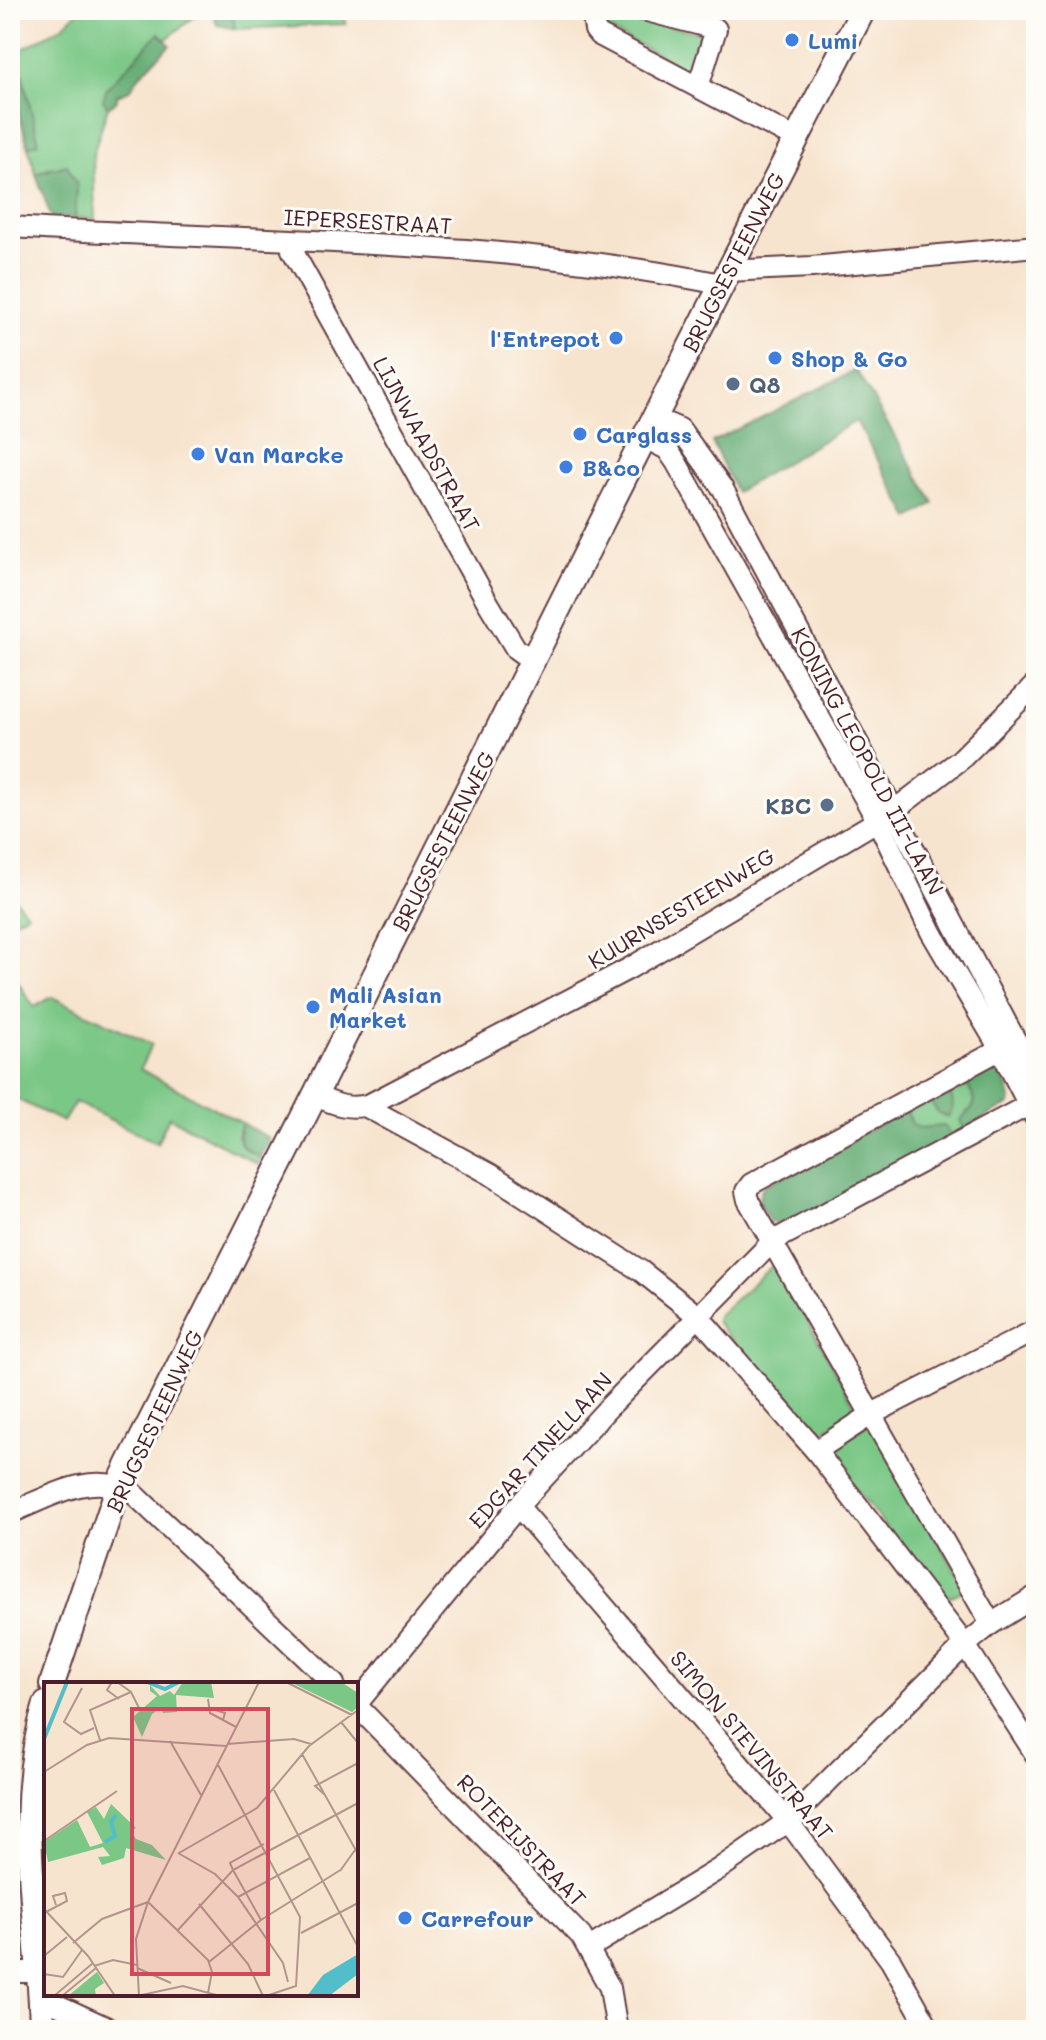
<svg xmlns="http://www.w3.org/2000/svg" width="1046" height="2040" font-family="Mali,sans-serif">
	<rect width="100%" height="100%" fill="#fdfcf7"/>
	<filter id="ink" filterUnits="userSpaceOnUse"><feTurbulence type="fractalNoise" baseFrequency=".0125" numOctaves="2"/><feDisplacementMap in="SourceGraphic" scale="16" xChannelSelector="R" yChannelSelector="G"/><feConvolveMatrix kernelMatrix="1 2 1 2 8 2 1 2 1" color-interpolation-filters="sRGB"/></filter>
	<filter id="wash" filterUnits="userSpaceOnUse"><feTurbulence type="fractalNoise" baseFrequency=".006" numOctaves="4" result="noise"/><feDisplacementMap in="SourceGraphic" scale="32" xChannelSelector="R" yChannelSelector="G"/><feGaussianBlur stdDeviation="1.8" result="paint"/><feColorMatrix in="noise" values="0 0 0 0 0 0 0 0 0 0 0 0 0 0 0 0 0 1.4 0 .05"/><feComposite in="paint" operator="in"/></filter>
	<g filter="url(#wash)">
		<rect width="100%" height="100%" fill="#f7e4ce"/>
		<g fill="#7ac786" stroke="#627358" stroke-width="2">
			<polygon points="79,10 203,10 165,40 160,34 104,100 108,107 93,154 95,219 75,218 77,185 52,167 36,174 28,146 38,143 22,73 10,76 10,56 63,26"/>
			<polygon points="232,10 345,10 346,24 235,29"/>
			<path d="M625,10L630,12L629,17L700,33L701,41L693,68L686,72L671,61L607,29C605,16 613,10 625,10Z"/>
			<polygon points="10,893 27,913 10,923"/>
			<polygon points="10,970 34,1007 52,997 152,1044 140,1069 242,1123 237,1136 244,1149 260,1157 258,1164 169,1117 157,1143 75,1102 63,1122 10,1096"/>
			<polygon points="964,1077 975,1100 973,1107 966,1113 964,1129 951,1136 944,1127 919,1128 912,1124 906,1110"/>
			<polygon points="777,1265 857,1410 823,1431 818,1432 806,1427 716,1322 717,1316 771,1267"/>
			<polygon points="871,1422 966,1589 942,1601 827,1451"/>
		</g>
		<g fill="#63ac73" stroke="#56664f" stroke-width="2">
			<polygon points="212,10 232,10 235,29 217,25"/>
			<polygon points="159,33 170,45 139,76 130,90 117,95 117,101 108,107 103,100 107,88"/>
			<polygon points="22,73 39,143 28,146 10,80 10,76"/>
			<polygon points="67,165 77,185 75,218 51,217 36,174"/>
			<polygon points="856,370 934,503 910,518 856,421 736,492 712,442"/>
			<path d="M988,1066H993C1002,1073 1013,1092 1010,1104L964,1129L960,1120L973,1107L975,1100L964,1077Z"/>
			<path d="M947,1087C953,1099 956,1106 948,1117L938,1113L929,1098Z"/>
			<path d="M906,1110L912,1124L919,1128L944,1126L951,1136L791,1224L770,1222C763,1209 753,1199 764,1186Z"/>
			<path d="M242,1123L270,1139L260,1157C242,1147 234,1145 242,1123Z"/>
		</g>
	</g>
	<g filter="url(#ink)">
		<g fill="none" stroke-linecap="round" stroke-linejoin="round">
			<g stroke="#643d43" stroke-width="24">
				<g id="minor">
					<polyline points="592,10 595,30 599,35 796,139"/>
					<polyline points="643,10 716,29 698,87"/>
					<path d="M10,227C247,242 488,237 721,284"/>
					<polyline points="292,241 292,250 487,601 516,649 534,662"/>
					<polyline points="728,271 812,267 1036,246"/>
					<polyline points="654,418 680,429 723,489 1036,1079"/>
					<polyline points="645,438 667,449 676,462 877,820 931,932 1000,1049 1036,1119"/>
					<path d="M316,1096C334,1104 351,1111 370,1104L630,968L892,812L960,760L1036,684"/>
					<polyline points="365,1106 490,1174 641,1271 699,1317 816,1451 965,1645 1036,1755"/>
					<polyline points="816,1451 872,1414 1036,1330"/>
					<polyline points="518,1506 788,1821 891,1961 930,2030"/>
					<path d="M10,1513C50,1497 88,1471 131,1491L334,1684"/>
					<polyline points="991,1624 748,1200 746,1191 751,1184 1016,1041"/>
					<polyline points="356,1705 518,1506 609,1407 773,1241 1036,1101"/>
					<polyline points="356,1705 581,1936 610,1988 617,2030"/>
					<polyline points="589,1948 719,1869 788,1821 965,1645 991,1624 1036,1596"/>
					<polyline points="10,1972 37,1972"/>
					<polyline points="40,1997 112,2030"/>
				</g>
			</g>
			<g stroke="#643d43" stroke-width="28">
				<g id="major">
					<path d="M52,1684L119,1485L130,1462C376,979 613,491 863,10"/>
					<path d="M42,2030C40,1917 12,1817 46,1704"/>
				</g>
			</g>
			<use href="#minor" stroke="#fff" stroke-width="20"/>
			<use href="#major" stroke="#fff" stroke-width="24"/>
		</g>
	</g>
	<g fill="#3f7fe0" stroke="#fdfcf7" stroke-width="3">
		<circle cx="792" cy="40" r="8"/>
		<circle cx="616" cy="338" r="8"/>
		<circle cx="775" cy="358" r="8"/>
		<circle cx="580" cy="434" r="8"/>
		<circle cx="198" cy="454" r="8"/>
		<circle cx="566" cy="467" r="8"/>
		<circle cx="313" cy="1007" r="8"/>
		<circle cx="405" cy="1918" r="8"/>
	</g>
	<g fill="#5c6f8a" stroke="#fdfcf7" stroke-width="3">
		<circle cx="733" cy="384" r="8"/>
		<circle cx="827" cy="805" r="8"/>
	</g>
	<g text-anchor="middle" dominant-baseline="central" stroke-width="6" stroke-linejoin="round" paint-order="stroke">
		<g font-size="22" font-weight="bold" fill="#366cbe" stroke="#fdfcf7" text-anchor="start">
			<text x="808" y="40">Lumi</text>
			<text x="600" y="338" text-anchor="end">l'Entrepot</text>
			<text x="791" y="358">Shop &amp; Go</text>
			<text x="596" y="434">Carglass</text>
			<text x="214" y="454">Van Marcke</text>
			<text x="582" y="467">B&amp;co</text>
			<text x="329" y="994">Mali Asian<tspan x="329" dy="25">Market</tspan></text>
			<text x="421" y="1918">Carrefour</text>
		</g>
		<g font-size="22" fill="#4a1f2b" stroke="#fdfcf7">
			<text transform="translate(368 221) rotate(3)">IEPERSESTRAAT</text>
			<text transform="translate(733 262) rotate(-63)">BRUGSESTEENWEG</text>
			<text transform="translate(427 444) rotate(61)">LIJNWAADSTRAAT</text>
			<text transform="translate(868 761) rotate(62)">KONING LEOPOLD III-LAAN</text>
			<text transform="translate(443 841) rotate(-63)">BRUGSESTEENWEG</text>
			<text transform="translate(681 908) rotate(-31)">KUURNSESTEENWEG</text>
			<text transform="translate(154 1421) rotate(-65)">BRUGSESTEENWEG</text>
			<text transform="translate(540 1450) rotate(-48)">EDGAR TINELLAAN</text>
			<text transform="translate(752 1745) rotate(50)">SIMON STEVINSTRAAT</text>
			<text transform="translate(522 1840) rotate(46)">ROTERIJSTRAAT</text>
		</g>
		<g font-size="22" font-weight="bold" fill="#4e5e75" stroke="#fdfcf7" text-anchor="start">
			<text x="749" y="384">Q8</text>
			<text x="811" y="805" text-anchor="end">KBC</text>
		</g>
	</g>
	<g transform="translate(44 1682)">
		<rect width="314" height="314" fill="#f7e4ce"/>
		<path d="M139,0H167L170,16L132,13L133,30L119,31L117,26L108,32L98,55L89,35L113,14L106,9V3L116,14L126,9L130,13ZM246,0H297L314,11V25L308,30ZM67,122L92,146L87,149L92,157L108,163L122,178L82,166L80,176L58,183L54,175L66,174L59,165L4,180L0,160L33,138L46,165L59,161L43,130L52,125L60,137ZM53,290L60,301L51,307L52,314H24Z" fill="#7ac786"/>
		<path d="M314,272V292L285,314H263L279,293Z" fill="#51beca"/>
		<path fill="none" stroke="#51beca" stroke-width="4" d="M103,0L121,7L135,0M0,57L23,0M61,160L71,154L67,140L72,133"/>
		<path fill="none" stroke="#b2958d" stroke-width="2" d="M68,0L63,8L75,17M73,0L87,10L96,28M242,0L308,33M38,6L20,40L37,52L50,46M164,17L166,31L192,45M165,26L181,31L179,38M297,40L314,61M56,58L46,28L87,10M126,59L157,113M183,62L250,57L267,62M258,72L314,172M173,81L256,235L252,304L222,314M0,90L43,63L65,56L182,64M230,108L314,265M281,113L271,104L314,81M0,159L73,109M134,171L171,192L194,215L239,281L244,300M135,171L213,126L265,64L314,28M189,188L217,238M189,188L186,181L220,162M296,189L311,168M194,215L266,176M155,222L204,282L219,314M0,227L44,274L71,314M2,230L23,219L21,211L9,214L12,223M134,248L189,188L314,121M257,251L314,221M29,261L58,237L104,220L164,278L168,290L164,311M0,274L23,255M165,280L217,238L298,187M50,284L69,278L93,283M93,286L127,301M0,292L19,295L38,268M10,314L49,281M18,314L52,286M93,314L139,304L176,314M95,314L92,257L104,220L215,0"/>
		<path fill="#d1495b" fill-opacity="0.15" stroke="#d1495b" stroke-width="4" d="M88,27H224V292H88Z"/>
		<rect width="314" height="314" fill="none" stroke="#4a1f2b" stroke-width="4"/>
	</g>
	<rect width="1046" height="2040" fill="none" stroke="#fdfcf7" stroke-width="40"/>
</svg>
